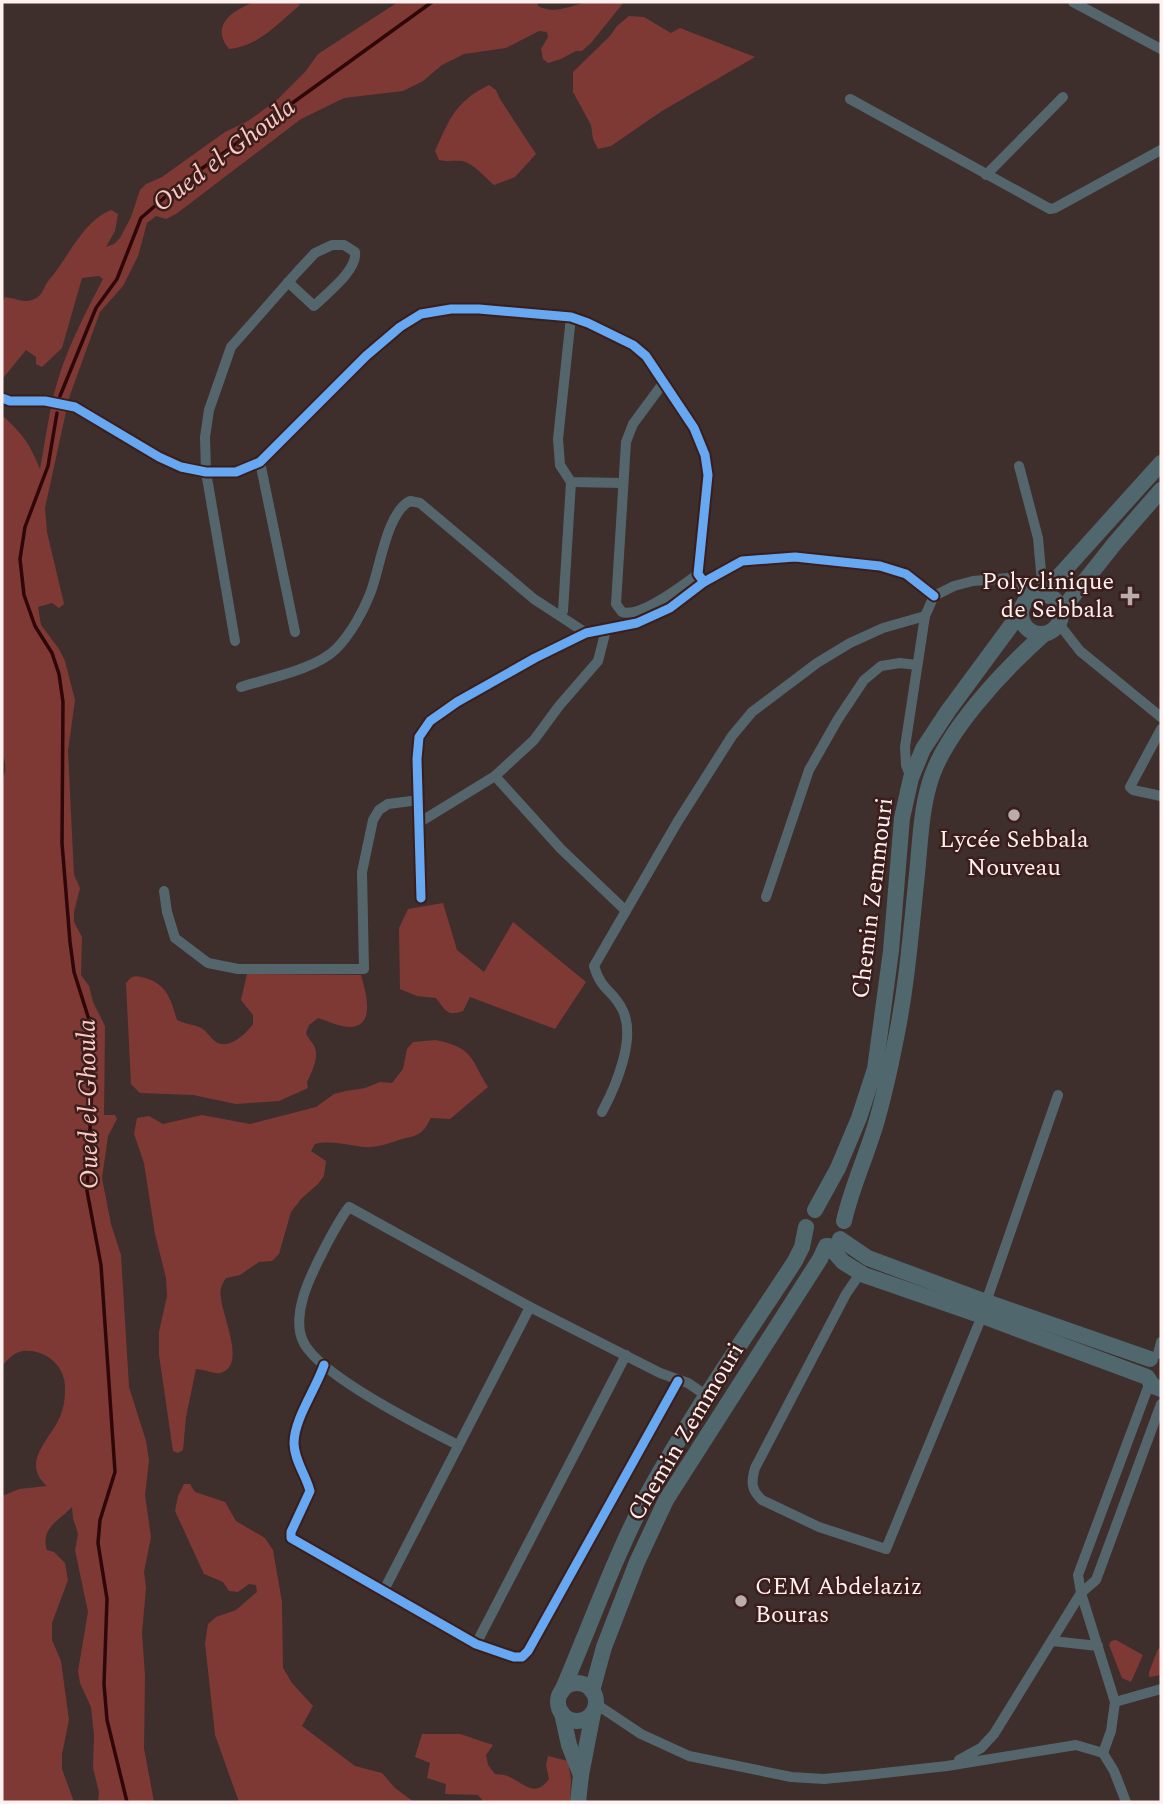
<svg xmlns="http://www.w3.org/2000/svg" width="1163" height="1804" font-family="Spectral,serif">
	<rect width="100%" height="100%" fill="#3e2e2c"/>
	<g fill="#7f3935">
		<path d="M254,2H297L300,5C278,23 258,47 229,49C209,25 234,10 254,2Z"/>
		<path d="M398,2H537L538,6C555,15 571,5 589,2C600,0 613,2 624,2L591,43L582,51H576L561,59L548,63L543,59L541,49L548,37L547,32L539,31L506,48L464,54L442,65L423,81L403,91L344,98L301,119L176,214L166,219L156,216L147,223L138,256L123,286L100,312L69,398L45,508L47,532L64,604L59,608L52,603L38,607L41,625L59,649L65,661L75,700L68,751L74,875L80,888L74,912V922L82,937L81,975L89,986L93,1002L105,1026L104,1115H115L117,1119L108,1136L102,1178L111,1224L121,1255L129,1387L146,1441L149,1461L145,1495L151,1537L144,1572L146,1588L142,1633L145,1675L144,1748L154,1802H98L99,1792L93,1768L94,1735L91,1707L80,1683L78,1671L88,1612L75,1550L78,1534L73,1518L72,1507C59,1521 40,1528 47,1550L54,1552L65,1563L68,1580L52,1623V1640L61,1661L69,1720L62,1754V1769L74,1802H2V1496L19,1489L47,1486C18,1460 55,1437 62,1411C65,1403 66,1387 64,1379C60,1361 41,1349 23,1351C14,1352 7,1360 2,1366V780C7,770 6,764 2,754V415C23,435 29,442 40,469C45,444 48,418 54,394C64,353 84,316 103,279L99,276L82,278L62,348L42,367L36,364V357L26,350L4,377H2V303L5,297C15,298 23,303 32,300C43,297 43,287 49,280C69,257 82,222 111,210L118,214L115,231L106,247L114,244L120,238L131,217L140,190L146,184L162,177L225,132L248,121L277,100L305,72L318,54Z"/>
		<polygon points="629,16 644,17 671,33 680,28 755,57 662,111 611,146 598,149 593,139 591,125 573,92 573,72 610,36 617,26"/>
		<path d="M489,85L496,90L500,99L536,154L515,177L494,185C484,177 475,164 462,161C454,160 448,162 439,160L435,151C450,118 455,102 489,85Z"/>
		<path d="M443,903L457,950L484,972L513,922L586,982L555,1029L470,997L463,1011C446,1017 446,1010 436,998L417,996L400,989L399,928L408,909Z"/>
		<path d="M247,974L361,975C365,990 377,1026 350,1027C340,1027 328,1021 318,1018L309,1025L306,1033C308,1039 314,1043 315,1048C319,1058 311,1074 307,1082L308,1088L279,1101L236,1104L193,1095L140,1093L131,1084L126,983C132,975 136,975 145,978C167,984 171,1000 177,1020C184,1024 192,1024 199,1027C207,1030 209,1037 216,1042C229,1050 246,1034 253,1024V1015L241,1000Z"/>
		<path d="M436,1040C475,1049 469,1057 488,1087L450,1119L431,1118C422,1135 419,1135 402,1139C389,1143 378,1148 364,1147C348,1145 331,1140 315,1144L311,1151L326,1161L324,1176L318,1184L302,1198L291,1212L279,1254L272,1261L259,1262L240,1275L226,1278C224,1281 222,1284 221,1288C216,1306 248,1361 223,1372C216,1376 205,1369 196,1369L186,1417L183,1450L178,1453L173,1451L159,1355V1332L167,1296L166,1278L155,1234L144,1163L134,1134L137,1118L149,1116L163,1124L202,1115L250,1124L316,1107L334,1094L346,1091L365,1088L380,1082L392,1083L403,1069L407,1049L413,1042Z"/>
		<polygon points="184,1484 190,1484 195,1492 225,1502 236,1521 265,1538 273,1550 282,1602 283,1668 292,1683 313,1706 302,1726 355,1766 382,1773 395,1788 414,1802 239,1802 215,1735 205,1643 208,1624 216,1617 236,1610 257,1592 256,1585 249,1584 238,1592 229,1591 223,1582 204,1574 175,1511 178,1496"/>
		<polygon points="1116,1640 1143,1655 1131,1682 1122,1678 1109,1645 1111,1641"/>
		<polygon points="1161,1648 1161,1675 1149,1677 1149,1672 1158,1649"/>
		<path d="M422,1734H460L493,1745L486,1755L488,1765L495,1774C499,1775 504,1774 507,1776C522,1781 534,1800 549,1779L546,1765L548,1756L568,1761L571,1779L570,1802H484L478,1795L445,1794L446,1784L427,1778L430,1763L415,1757Z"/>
	</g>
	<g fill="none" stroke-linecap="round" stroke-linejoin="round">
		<g stroke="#300708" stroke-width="3.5">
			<polyline points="60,396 96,308 117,279 141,218 179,185 432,2"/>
			<polyline points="57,413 48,466 25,527 20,559 24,595 35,626 52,653 59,674 63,702 62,843 70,942 74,972 91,1026 93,1066 87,1191 101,1265 115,1472 100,1520 98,1543 107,1599 104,1684 107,1720 127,1802"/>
		</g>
		<g stroke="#54666c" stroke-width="10">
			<polyline points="1073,2 1161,49"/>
			<polyline points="850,99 1050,209 1055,208 1161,150"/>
			<polyline points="986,175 1063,97"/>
			<polyline points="571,317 558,439 560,465 571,482 623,483"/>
			<path d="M664,382L633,424L626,442L616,604L622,612C641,618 682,586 698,574"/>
			<polyline points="2,398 10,401 45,401 75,407 159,457 181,467 206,472 236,472 260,462 366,356 400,327 421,314 451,309 479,309 571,317 588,323 633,345 646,356 694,428 705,455 708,475 698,574 704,582"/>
			<polyline points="260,462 295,632"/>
			<polyline points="1019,466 1038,538 1043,594"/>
			<polyline points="563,611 571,482"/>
			<polyline points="1059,624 1080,651 1161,717"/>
			<path d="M235,641L206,472L205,437L209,410L231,347L299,270L315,253L332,245H344L355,252C358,270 326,294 314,306L288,282"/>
			<path d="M241,687C269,678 316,669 336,649C350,635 363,612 370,594C380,570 386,513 410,501L420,503L534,599L586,633"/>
			<polyline points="1161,729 1130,787 1133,790 1161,796"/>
			<polyline points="495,776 561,849 626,911"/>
			<polyline points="911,778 906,765 905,747 925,616 934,596 954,586 973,581 1009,578 1031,596"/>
			<polyline points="420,822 495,776 534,740 559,706 598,661 606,630"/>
			<polyline points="164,891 167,912 175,938 208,963 238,969 364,969 362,872 373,820 379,810 388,804 419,800"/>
			<polyline points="766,897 809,770 838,719 864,680 881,666 900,663 917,665"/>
			<polyline points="421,898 417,759 419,737 430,721 457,702 535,658 586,633 637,623 670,608 704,582 742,561 795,557 880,566 906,574 934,596"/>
			<path d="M602,1112C616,1086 638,1035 621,1007C611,989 601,990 594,966L678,821L732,736L752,712L817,663L850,643L883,628L925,616"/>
			<path d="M864,1275L857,1278L846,1294L755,1468C751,1482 751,1490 762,1500L819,1527L886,1549L982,1316"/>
			<polyline points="986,1302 1058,1095"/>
			<polyline points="1158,1354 1161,1342"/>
			<path d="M324,1365C316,1389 294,1419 294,1443C294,1460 306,1475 310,1491L291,1532V1538L476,1644L514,1657H522L528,1651L678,1381"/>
			<path d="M458,1445C424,1428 317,1374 303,1341C297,1329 299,1311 303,1298C308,1278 336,1224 349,1207L530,1307L660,1373L688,1383L707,1396"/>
			<polyline points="383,1592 530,1307"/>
			<polyline points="1052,1641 1098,1646"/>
			<polyline points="476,1644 626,1355"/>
			<polyline points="1115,1702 1161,1689"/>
			<polyline points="596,1704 641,1734 689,1756 791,1777 824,1779 866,1775 947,1766 1076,1745 1103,1753 1114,1771 1126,1802"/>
			<polyline points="1103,1753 1111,1731 1115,1702 1081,1593 1078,1575 1150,1382"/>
			<polyline points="959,1760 981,1748 994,1734 1081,1593 1096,1580 1161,1404"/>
		</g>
		<g stroke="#51676e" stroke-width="16">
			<polyline points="1043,594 1161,463"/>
			<circle cx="1041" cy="614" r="20"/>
			<polyline points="1061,611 1115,543 1161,490"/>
			<polyline points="815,1210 838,1168 859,1118 875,1069 891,951 902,818 911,778 923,749 948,711 1021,612"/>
			<path d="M844,1221C852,1186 867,1155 877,1120C884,1095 890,1069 895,1043C907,987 911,930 917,874C920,844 921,813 929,785C943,733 1005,669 1044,634"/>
			<polyline points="840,1239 868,1258 978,1299 1150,1359"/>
			<polyline points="829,1246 843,1262 864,1275 988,1318 1147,1377 1153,1386 1161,1389"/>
			<circle cx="577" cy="1702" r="19"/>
			<path d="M562,1691C590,1626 614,1558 647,1495C691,1414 745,1338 795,1261L802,1247L806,1227"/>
			<polyline points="592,1691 604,1647 637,1562 666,1500 820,1259 826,1246"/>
			<polyline points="562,1713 569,1745 581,1775"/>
			<polyline points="578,1802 581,1775 593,1713"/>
		</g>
		<g stroke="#3b1e1b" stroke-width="13">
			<g id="cycleway">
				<polyline points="2,398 10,401 45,401 75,407 159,457 181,467 206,472 236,472 260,462 366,356 400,327 421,314 451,309 479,309 571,317 588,323 633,345 646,356 694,428 705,455 708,475 698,574 704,582"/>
				<polyline points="421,898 417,759 419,737 430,721 457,702 535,658 586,633 637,623 670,608 704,582 742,561 795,557 880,566 906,574 934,596"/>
				<path d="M324,1365C316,1389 294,1419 294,1443C294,1460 306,1475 310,1491L291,1532V1538L476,1644L514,1657H522L528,1651L678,1381"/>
			</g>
		</g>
		<use href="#cycleway" stroke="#66a8f1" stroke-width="9"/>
	</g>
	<g fill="#bbadab" stroke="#3b1e1b" stroke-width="2.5">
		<path d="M1126.5 585.5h7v7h7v7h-7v7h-7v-7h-7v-7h7z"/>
		<circle cx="1014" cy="815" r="7"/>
		<circle cx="741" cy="1601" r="7"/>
	</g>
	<g text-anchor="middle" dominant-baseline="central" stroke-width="5" stroke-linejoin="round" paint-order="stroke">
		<g font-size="24" fill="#fef1f0" stroke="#3b1e1b" text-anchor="end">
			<text x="1114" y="582">Polyclinique<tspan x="1114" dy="28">de Sebbala</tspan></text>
			<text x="1014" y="840" text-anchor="middle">Lycée Sebbala<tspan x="1014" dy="28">Nouveau</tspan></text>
			<text x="755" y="1587" text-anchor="start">CEM Abdelaziz<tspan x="755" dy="28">Bouras</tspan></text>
		</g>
		<g font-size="24" fill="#fef1f0" stroke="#3b1e1b">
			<text transform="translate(873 898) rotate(-83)">Chemin Zemmouri</text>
			<text transform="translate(686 1432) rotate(-59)">Chemin Zemmouri</text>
		</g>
		<g font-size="26" font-style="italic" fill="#fdc9c3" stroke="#3b1e1b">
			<text transform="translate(224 155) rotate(-37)">Oued el-Ghoula</text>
			<text transform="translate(88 1104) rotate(-91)">Oued el-Ghoula</text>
		</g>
	</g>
	<rect width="1163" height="1804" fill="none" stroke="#fef1f0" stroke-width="7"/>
</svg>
